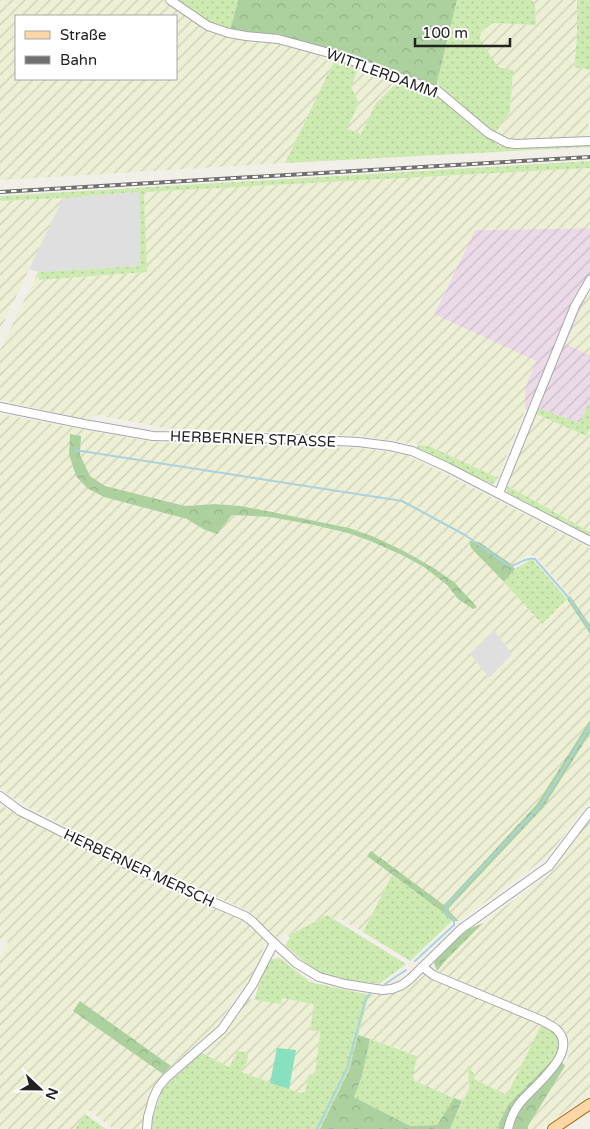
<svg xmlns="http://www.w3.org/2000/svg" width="590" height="1129" font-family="'Varela Round',sans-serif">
	<defs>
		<pattern id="industrial-furrows" width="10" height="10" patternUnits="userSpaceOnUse" patternTransform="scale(1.25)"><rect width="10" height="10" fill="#ebdbe8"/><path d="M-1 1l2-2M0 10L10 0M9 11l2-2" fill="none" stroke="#c9bcc7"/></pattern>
		<pattern id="farmland-furrows" width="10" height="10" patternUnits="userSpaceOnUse" patternTransform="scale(1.25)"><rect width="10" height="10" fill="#eef0d5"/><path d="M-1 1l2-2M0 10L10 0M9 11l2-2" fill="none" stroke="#ccceb7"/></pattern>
		<pattern id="grass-dots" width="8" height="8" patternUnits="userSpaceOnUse" patternTransform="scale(1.25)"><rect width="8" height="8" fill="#cdebb0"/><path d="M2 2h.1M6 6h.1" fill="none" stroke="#b0c997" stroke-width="1.8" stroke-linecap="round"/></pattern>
		<pattern id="forest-crowns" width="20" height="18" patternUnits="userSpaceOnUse" patternTransform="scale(1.25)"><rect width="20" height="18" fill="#add19e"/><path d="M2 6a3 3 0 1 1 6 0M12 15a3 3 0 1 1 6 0" fill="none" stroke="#95b388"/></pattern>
	</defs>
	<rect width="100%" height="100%" fill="#f2efe9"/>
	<g fill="#e0dfdf">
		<polygon points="139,192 140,266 38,272 29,269 63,198"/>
		<polygon points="494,630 513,655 489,678 470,654"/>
	</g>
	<polygon fill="url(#industrial-furrows)" points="590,228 590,289 566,343 590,355 590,400 580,423 536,407 525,410 525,388 536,361 434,315 475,230"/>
	<g fill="url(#farmland-furrows)" fill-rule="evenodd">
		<path d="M0,0H164L199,25L229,35L276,42L336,57L285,163L0,180ZM16,16H176V79H16Z"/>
		<polygon points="531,0 577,0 577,37 574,67 590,70 590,111 587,136 517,141 495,133 510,112 513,70 498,68 480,39 481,32 493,23 536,25 535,4"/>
		<polygon points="359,66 409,81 376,103 361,134 347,129 359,103 351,87"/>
		<polygon points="590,168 590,228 475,230 434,314 536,361 525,388 525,410 498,478 429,446 361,436 303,433 176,430 97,415 88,420 0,400 0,350 38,272 39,280 147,272 143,192"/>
		<polygon points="63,198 29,269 0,331 0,201"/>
		<polygon points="590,289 590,355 566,344"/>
		<polygon points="534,413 586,436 590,429 590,532 508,486 507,479"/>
		<path d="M0,414L90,431L155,442L357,448L375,450L406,455L448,475L590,548V625L570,596L536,556L529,555L514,564H511L479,542H469L471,548L504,582L542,624L567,599L590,634V720L537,804L444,906L367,856L392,875L363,932L338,917L337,920L327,915L288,936L284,933L280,940L273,935L247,910L163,875L25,806L26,804L17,798L16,800L0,788ZM81,437L80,455L90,477L105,486L185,506L215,504L241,506L272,512L349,528L371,536L402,550L432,567L473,609L458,599L447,585L424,567L402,555L348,533L314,525L270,517L232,515L203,529L187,519L104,497L69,454ZM494,630L512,654L489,678L470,654Z"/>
		<polygon points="590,733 590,801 555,847 546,857 532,868 459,921 449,911 449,908 543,808"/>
		<polygon points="0,804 17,815 158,886 186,897 187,896 237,917 252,927 263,938 264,945 256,971 243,991 241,990 219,1023 210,1033 171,1066 80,1001 74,1011 163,1074 155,1085 149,1098 145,1112 143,1129 114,1129 88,1110 75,1129 0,1129 0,957 8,942 0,938"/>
		<polygon points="590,819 590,1094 540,1129 528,1129 528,1126 565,1066 570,1051 569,1037 565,1031 556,1023 437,971 446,960 483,923 550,873"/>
		<polygon points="424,975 541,1025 507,1095 474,1079 468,1066 469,1088 462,1101 415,1081 413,1077 417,1055 358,1035 368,999 374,995 390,995 400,991"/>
		<polygon points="281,998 314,1004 310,1030 321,1032 315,1075 309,1074 305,1092 300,1093 241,1072 247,1062 229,1067 202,1053 226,1028 248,999 280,1004"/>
	</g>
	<g fill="url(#grass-dots)">
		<polygon points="164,0 238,0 229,35 198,25"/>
		<polygon points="457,0 531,0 535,4 536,25 493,23 481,32 480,39 498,67 513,70 510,112 495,133 436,87"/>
		<polygon points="577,0 590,0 590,70 574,67 577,37"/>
		<polygon points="336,57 359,66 351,87 359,103 347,129 361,134 376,103 394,86 409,81 426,86 499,146 590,143 590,147 285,163"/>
		<polygon points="590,161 590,168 144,192 147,272 39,280 38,272 140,266 139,192 63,198 0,201 0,196"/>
		<polygon points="590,400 590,429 586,436 534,413 536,407 580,423"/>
		<polygon points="418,445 429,446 498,478 493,484 487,482 416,449"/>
		<polygon points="508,486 590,532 590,537 506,493"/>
		<polygon points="530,560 533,560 567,599 542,624 504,582 515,569"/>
		<polygon points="392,875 440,910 452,921 410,961 363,932"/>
		<path d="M327,915L406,964L379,984C360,981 339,980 320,972C307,966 296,954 285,945L290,938L288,936Z"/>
		<polygon points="280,958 310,982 360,993 374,995 368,999 349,1070 320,1129 152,1129 153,1118 162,1090 187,1064 202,1053 229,1067 238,1051 248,1053 247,1062 241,1072 300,1093 305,1092 309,1074 315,1075 320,1032 310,1030 314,1004 282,998 281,1004 254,1000 265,967 272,959"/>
		<path d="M541,1025C550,1029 563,1036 561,1048C560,1051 558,1053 557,1055L508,1105L499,1123V1129H450L469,1088L468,1065L475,1076L474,1079L507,1095Z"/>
		<polygon points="370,1039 417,1056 413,1077 415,1081 454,1098 437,1125 410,1126 354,1097 362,1076"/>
		<polygon points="85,1114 106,1129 75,1129"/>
	</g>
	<g fill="url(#forest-crowns)">
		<polygon points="238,0 457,0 436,87 336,57 276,42 229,35"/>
		<polygon points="70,434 81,436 80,455 90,476 105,486 185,506 215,504 241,506 272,512 349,528 372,536 402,550 432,567 454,582 477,607 473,609 458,599 447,585 424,567 402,555 370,541 348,533 314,525 270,517 232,515 217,534 203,529 187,519 104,497 87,488 76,476 69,454"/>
		<polygon points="469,541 479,542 511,564 515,569 504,582 471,548"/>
		<polygon points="570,596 590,625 590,634 567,599"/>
		<polygon points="590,720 590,733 543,808 449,908 449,911 459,921 452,921 440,910 367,856 371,851 444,905 537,804"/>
		<polygon points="483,923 446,960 437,971 434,963 436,957 469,929"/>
		<polygon points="80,1001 171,1066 163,1074 73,1011"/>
		<polygon points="358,1035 370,1039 362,1076 354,1097 410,1126 437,1125 454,1098 462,1101 450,1129 320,1129 349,1070"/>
		<polygon points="557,1055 565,1066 528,1126 528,1129 499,1129 499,1123 508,1105"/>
	</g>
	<polygon fill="#88e0be" points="277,1048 296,1050 289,1089 270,1083"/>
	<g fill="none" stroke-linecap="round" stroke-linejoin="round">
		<g stroke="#aad3df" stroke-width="2">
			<path d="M75,450L402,501L465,535L509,566C520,565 524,557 535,559L569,598L590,629"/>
			<polyline points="415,961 454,925 454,919 446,913 446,906 540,806 590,726"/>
			<polyline points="385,984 406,970"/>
			<polyline points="317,1129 347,1068 366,998 370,994"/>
		</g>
		<g stroke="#a9a9a9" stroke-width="10">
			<g id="minor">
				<polyline points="170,0 208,26 229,33 246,36 278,39 333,54 438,91 488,133 507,143 516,144 590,141"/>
				<polyline points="0,407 84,424 153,436 298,439 358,442 390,446 412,451 447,467 590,541"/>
				<polyline points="499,493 575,306 590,280"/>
				<polyline points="0,796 20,811 132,867 245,916 253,922 272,941 296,963 319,977 345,984 382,990 392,989 402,985 410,979 461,929 549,866 590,812"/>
				<path d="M423,967L433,975L543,1021C547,1024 553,1026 556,1029C582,1052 531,1088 519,1104C513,1112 510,1120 508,1129"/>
				<polyline points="147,1129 148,1117 153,1099 158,1088 166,1078 222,1029 253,984 274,943"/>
			</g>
		</g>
		<g stroke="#a06b00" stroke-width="12">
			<polyline id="major" points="553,1129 590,1104"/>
		</g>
		<use href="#minor" stroke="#fff" stroke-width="8"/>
		<use href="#major" stroke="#fcd6a4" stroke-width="10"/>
		<g stroke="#707070" stroke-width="4">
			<polyline id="rail" points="0,192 590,157"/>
		</g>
		<use href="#rail" stroke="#fff" stroke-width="2" stroke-dasharray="5.5" stroke-linecap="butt"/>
	</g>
	<g text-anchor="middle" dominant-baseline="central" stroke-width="4" stroke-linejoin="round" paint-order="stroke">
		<g font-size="15" fill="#222" stroke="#fff">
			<text transform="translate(382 73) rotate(20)">WITTLERDAMM</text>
			<text transform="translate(253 439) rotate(2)">HERBERNER STRASSE</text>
			<text transform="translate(139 868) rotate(25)">HERBERNER MERSCH</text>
		</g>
	</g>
	<rect x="15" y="15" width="162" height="65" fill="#ffffff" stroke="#a7a7a7"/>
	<rect x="25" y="31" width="25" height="8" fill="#fcd6a4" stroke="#a7a7a7"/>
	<text x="60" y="40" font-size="15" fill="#222222">Straße</text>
	<rect x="25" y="56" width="25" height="8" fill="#707070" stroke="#a7a7a7"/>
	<text x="60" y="65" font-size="15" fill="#222222">Bahn</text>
	<g transform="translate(40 1089) rotate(112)" stroke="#ffffff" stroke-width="4" paint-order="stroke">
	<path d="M0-4L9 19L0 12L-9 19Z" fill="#222222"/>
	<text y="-8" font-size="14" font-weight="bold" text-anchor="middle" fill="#222222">N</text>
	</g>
	<path d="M415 38v8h95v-8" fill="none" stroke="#222222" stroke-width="2.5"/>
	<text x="422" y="38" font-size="15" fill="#222222" stroke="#ffffff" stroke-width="4" paint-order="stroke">100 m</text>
</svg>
